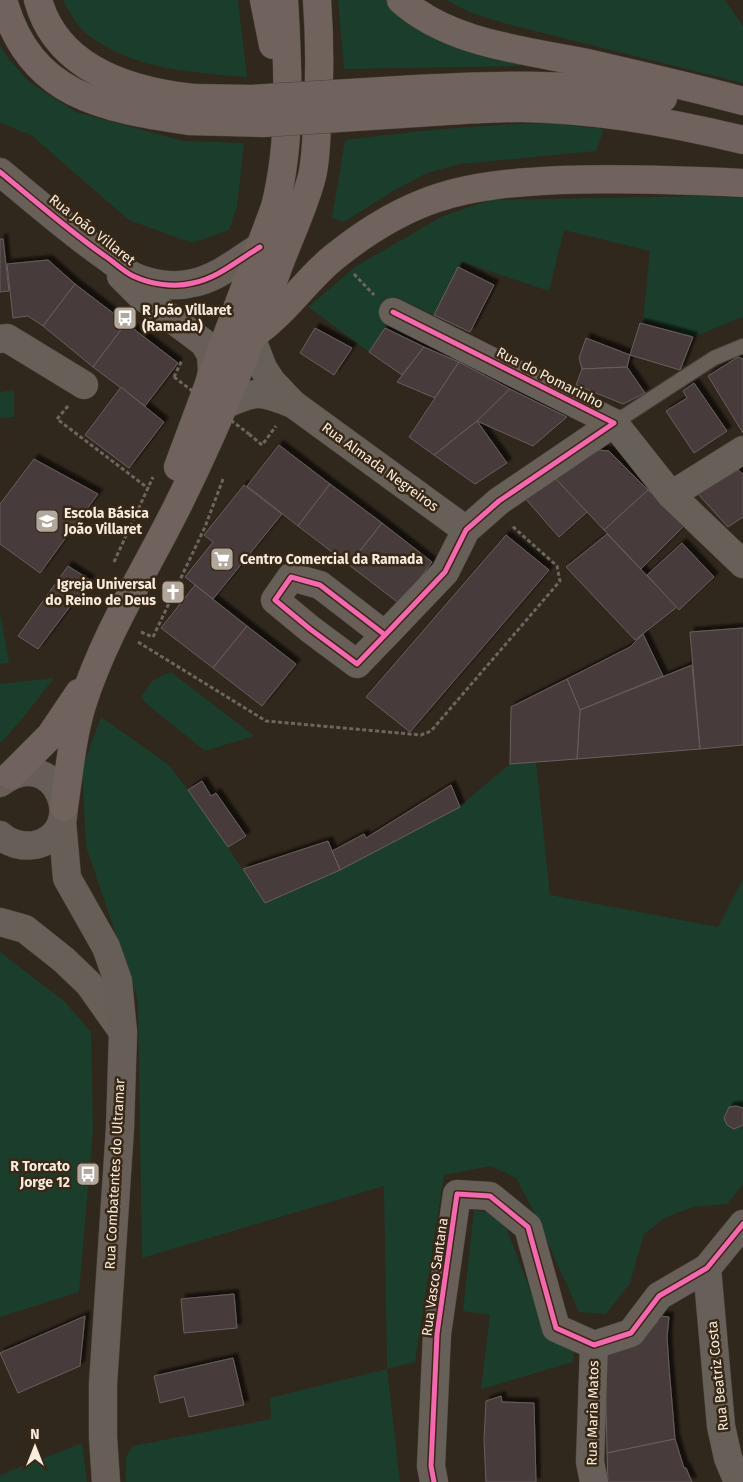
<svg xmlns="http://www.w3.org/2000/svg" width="743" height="1482" font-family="'Fira Sans',sans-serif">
	<defs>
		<filter id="shadow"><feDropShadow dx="4.5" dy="-4.5" stdDeviation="1" flood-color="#0009"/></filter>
	</defs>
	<rect width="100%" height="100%" fill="#30271d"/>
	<g fill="#1b3e2c">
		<path d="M63,0H238L247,77C195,73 130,69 87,34C77,26 69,12 63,0Z"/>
		<polygon points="338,0 386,0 396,13 523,58 520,66 344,69"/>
		<polygon points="447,0 725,0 743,26 743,83 507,24 471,13"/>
		<polygon points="0,45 7,57 29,82 76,112 183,141 244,143 237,206 229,230 192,243 129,220 31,135 0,123"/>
		<path d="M547,123L604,129L596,151L461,164L427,173L393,191L344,222L332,218L345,140C412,131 479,125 547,123Z"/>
		<polygon points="699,196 743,198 743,317 693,337 643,320 650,251 564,230 549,291 462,262 434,315 398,298 385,328 369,352 308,307 355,267 443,216 491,200"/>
		<polygon points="14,390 14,417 0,418 0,392"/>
		<polygon points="0,612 9,663 0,664"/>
		<polygon points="171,672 254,736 205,751 148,705 141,697 152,681"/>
		<polygon points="54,678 26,714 0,744 0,684"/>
		<polygon points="101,717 169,765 203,810 265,903 340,870 459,807 510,764 536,762 550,895 718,927 743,879 743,1184 727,1204 693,1207 664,1218 644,1234 630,1283 606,1314 579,1312 534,1212 516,1178 491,1166 444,1175 415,1362 387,1369 400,1482 126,1482 126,1457 133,1446 271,1419 270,1398 387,1369 384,1186 142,1258 138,1000 86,846 82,769"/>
		<polygon points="0,952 64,1001 91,1032 93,1130 79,1292 0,1317"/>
		<polygon points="474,1210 489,1213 503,1220 541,1318 559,1341 574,1352 573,1362 481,1389 490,1315 463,1311"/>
		<polygon points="82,1443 87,1482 0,1482 0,1475"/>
	</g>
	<g fill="#473b3b" stroke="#685f5d" filter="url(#shadow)">
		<polygon points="0,239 3,239 9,291 0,292"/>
		<polygon points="48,260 75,284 43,326 28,316 13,318 7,264"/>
		<polygon points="458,267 494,285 470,332 434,315"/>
		<polygon points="75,284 126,323 93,367 43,326"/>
		<polygon points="126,323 178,363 145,406 93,367"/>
		<polygon points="640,323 693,337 680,370 630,355"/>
		<polygon points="315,328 352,348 334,375 300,353"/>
		<polygon points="385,328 424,347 402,375 369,352"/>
		<polygon points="586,338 630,355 627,367 582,369 579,358"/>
		<polygon points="424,347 459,362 435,398 397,382"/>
		<polygon points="738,357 743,359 743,433 708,376"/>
		<polygon points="459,362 510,389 477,421 434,455 409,437"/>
		<polygon points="627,367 645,393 623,404 576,385 582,369"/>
		<polygon points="694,383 727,431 694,453 666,411 687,398 683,391"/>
		<polygon points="121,387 164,422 129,468 85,435"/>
		<polygon points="510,389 567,417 533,446 477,421"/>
		<polygon points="477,421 507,463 475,484 434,455"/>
		<polygon points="279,445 330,484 298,526 247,486"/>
		<polygon points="598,450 609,451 648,490 604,530 554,477"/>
		<polygon points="34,459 98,494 40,573 0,544 0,504"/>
		<polygon points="738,470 743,474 743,517 728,527 698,494"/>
		<polygon points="554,477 587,512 559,537 523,496"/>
		<polygon points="330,484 382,523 349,565 298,526"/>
		<polygon points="244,485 282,514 213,599 185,577 213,542 204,535"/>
		<polygon points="648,490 684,526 641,569 604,530"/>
		<polygon points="382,523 432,562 400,604 349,565"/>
		<polygon points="607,534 677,607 635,640 566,567"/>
		<polygon points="506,535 549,570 410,732 366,697"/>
		<polygon points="682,543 714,577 679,610 647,575"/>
		<polygon points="68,566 90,580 38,649 18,636"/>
		<polygon points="195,585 247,626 213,668 161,628"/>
		<polygon points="247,626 296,664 262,706 213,668"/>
		<polygon points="743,628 743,745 700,749 690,632"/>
		<polygon points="643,634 663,676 580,710 567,679 630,647"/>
		<polygon points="692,665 700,749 577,759 580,710"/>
		<polygon points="567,679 580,710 577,759 510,764 511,707"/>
		<polygon points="202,781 211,796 216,793 246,836 228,847 188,790"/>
		<polygon points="451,785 460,807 340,870 332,851 364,834 366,838"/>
		<polygon points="328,841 340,870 265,903 243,869"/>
		<polygon points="736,1106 743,1108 743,1125 734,1129 727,1125 724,1118 729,1107"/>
		<polygon points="234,1294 237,1328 184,1333 181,1299"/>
		<polygon points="85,1316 80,1366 18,1393 0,1353"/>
		<polygon points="660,1316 669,1317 667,1337 669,1367 675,1439 607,1453 605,1355 645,1336 656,1324"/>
		<polygon points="233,1358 244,1405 189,1417 184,1397 160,1403 154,1376"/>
		<polygon points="501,1396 502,1402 534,1403 536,1482 486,1482 484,1440 486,1401"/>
		<polygon points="675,1439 684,1468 686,1468 692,1482 608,1482 607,1453"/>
	</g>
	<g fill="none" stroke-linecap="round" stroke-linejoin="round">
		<g stroke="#4c443c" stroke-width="16">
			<polyline id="lane" points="614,423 714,358 743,346"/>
		</g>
		<g stroke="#4c443c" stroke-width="29">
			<g id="street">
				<path d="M0,172C34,200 68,230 105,256C114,262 123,271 133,276C150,284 174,288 193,283C218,278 238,260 260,247"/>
				<polyline points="121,276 139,294 204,343 211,355 212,371 209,385"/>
				<polyline points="251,337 263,368 272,382 293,404 466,530"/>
				<polyline points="0,339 7,338 84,385"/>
				<path d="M224,405C256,390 260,391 293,404"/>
				<polyline points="614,423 671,495 743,564"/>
				<polyline points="671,495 743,450"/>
				<polyline points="385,635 357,664 310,629 275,600 291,577 320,585 385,635 445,572 466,530 499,501 614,423 393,312"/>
				<polyline points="0,922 25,929 64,960 89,984 123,1032"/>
				<polyline points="707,1268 721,1426 728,1458 738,1482"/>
				<polyline points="594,1345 590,1462 594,1482"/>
				<polyline points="434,1482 431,1466 437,1334 457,1194 490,1196 528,1227 556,1328 594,1345 631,1333 659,1296 707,1268 743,1224"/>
			</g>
		</g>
		<g stroke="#4c443c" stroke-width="29">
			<g id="secondary">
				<path d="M0,783C56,741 91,832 35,845C23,847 9,844 0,835"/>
				<polyline points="62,821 67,878 106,947 118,981 123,1032 120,1128 103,1384 103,1437 106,1482"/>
			</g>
		</g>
		<g stroke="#4c443c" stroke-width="29">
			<g id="primary">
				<path d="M3,0C30,96 102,108 189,121"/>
				<path d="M38,0C57,69 129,91 193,98"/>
				<polyline points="264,0 273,45"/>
				<path d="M401,0C450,44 525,50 587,63C639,75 691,87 743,101"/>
				<path d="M399,90C488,85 576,81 663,98"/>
				<path d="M401,114C440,112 480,108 520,108C595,109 670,122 743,140"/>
				<path d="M256,333C264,327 272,320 279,313C299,294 315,271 338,254C367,231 401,210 437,198C476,185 519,182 561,180C621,178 682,180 743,183"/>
				<path d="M178,467L275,207C292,140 288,68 284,0"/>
				<polyline points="11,775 50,736 79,693"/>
				<path d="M64,807C69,773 72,738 82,705C104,635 144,573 177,507C216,429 249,348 279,265C289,238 303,209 311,180C316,163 316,143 317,125C320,83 320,41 317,0"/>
			</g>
		</g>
		<g stroke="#6c665f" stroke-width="3" stroke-dasharray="4 2.5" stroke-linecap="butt">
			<polyline points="354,274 374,295"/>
			<polyline points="174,377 182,360"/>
			<polyline points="68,406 57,419 149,489"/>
			<polyline points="249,434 262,445 276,426"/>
			<polyline points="114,562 153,477"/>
			<polyline points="141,632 153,637 205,527 223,479"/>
			<polyline points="138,642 266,721 421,735 431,731 560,581 557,566 511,525"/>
		</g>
		<use href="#lane" stroke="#666058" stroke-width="14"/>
		<use href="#street" stroke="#666058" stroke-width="28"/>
		<use href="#secondary" stroke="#675e57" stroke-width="28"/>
		<use href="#primary" stroke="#70635e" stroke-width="28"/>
		<g stroke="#4c443c" stroke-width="29" stroke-linecap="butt">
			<g id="primary-bridge">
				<polyline points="193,98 251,99 399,90"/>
				<polyline points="189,121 263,123 401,114"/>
			</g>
		</g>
		<polyline stroke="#6c665f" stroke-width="3" stroke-dasharray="4 2.5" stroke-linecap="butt" points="174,377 249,434"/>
		<use href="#primary-bridge" stroke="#70635e" stroke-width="28"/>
		<g stroke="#382815" stroke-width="8">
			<g id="cycleway">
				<path d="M0,172C34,200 68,230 105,256C114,262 123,271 133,276C150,284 174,288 193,283C218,278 238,260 260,247"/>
				<polyline points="385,635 357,664 310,629 275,600 291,577 320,585 385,635 445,572 466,530 499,501 614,423 393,312"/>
				<polyline points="434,1482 431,1466 437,1334 457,1194 490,1196 528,1227 556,1328 594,1345 631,1333 659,1296 707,1268 743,1224"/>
			</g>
		</g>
		<use href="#cycleway" stroke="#f766af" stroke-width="5"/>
	</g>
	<defs>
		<g id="bus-square" transform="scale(1.25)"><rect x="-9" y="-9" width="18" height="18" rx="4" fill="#b1a79c" stroke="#382815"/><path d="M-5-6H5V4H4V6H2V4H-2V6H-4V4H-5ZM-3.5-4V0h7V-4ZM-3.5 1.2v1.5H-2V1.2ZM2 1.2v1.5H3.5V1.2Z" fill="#fff"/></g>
		<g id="school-square" transform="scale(1.25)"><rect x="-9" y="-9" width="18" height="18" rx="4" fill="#b1a79c" stroke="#382815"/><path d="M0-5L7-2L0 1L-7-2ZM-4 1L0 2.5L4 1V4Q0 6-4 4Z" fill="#fff"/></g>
		<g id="supermarket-square" transform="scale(1.25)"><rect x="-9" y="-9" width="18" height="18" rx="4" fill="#b1a79c" stroke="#382815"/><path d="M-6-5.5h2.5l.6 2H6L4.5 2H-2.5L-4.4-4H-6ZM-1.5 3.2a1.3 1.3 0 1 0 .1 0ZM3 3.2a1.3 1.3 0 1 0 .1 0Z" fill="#fff"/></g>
		<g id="church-square" transform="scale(1.25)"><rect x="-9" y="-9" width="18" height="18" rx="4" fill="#b1a79c" stroke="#382815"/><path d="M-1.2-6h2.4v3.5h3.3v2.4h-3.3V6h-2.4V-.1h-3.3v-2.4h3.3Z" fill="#fff"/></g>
	</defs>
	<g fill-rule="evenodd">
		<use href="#bus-square" x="125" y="318"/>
		<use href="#school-square" x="47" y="521"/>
		<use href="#supermarket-square" x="222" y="559"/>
		<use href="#church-square" x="173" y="592"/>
		<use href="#bus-square" x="88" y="1174"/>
	</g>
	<g text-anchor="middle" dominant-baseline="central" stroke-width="5" stroke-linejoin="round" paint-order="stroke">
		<g font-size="14" fill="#f7ece0" stroke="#382815">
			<text transform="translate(92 230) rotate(38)">Rua João Villaret</text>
			<text transform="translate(550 378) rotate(27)">Rua do Pomarinho</text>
			<text transform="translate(380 467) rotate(36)">Rua Almada Negreiros</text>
			<text transform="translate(115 1174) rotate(-87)">Rua Combatentes do Ultramar</text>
			<text transform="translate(435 1277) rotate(-82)">Rua Vasco Santana</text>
			<text transform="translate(718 1376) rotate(-96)">Rua Beatriz Costa</text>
			<text transform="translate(593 1413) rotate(-89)">Rua Maria Matos</text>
		</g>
		<g font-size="14" font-weight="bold" fill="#f7ece0" stroke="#382815" text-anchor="start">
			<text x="142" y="310">R João Villaret<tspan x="142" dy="16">(Ramada)</tspan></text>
			<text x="64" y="513">Escola Básica<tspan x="64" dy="16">João Villaret</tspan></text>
			<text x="240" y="559">Centro Comercial da Ramada</text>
			<text x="156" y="584" text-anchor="end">Igreja Universal<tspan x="156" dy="16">do Reino de Deus</tspan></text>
			<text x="70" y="1166" text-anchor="end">R Torcato<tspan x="70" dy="16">Jorge 12</tspan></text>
		</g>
	</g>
	<g transform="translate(35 1447)" stroke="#382815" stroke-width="4" paint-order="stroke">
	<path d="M0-4L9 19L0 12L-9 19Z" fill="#f7ece0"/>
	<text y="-8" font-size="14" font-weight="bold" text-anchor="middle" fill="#f7ece0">N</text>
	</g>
</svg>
